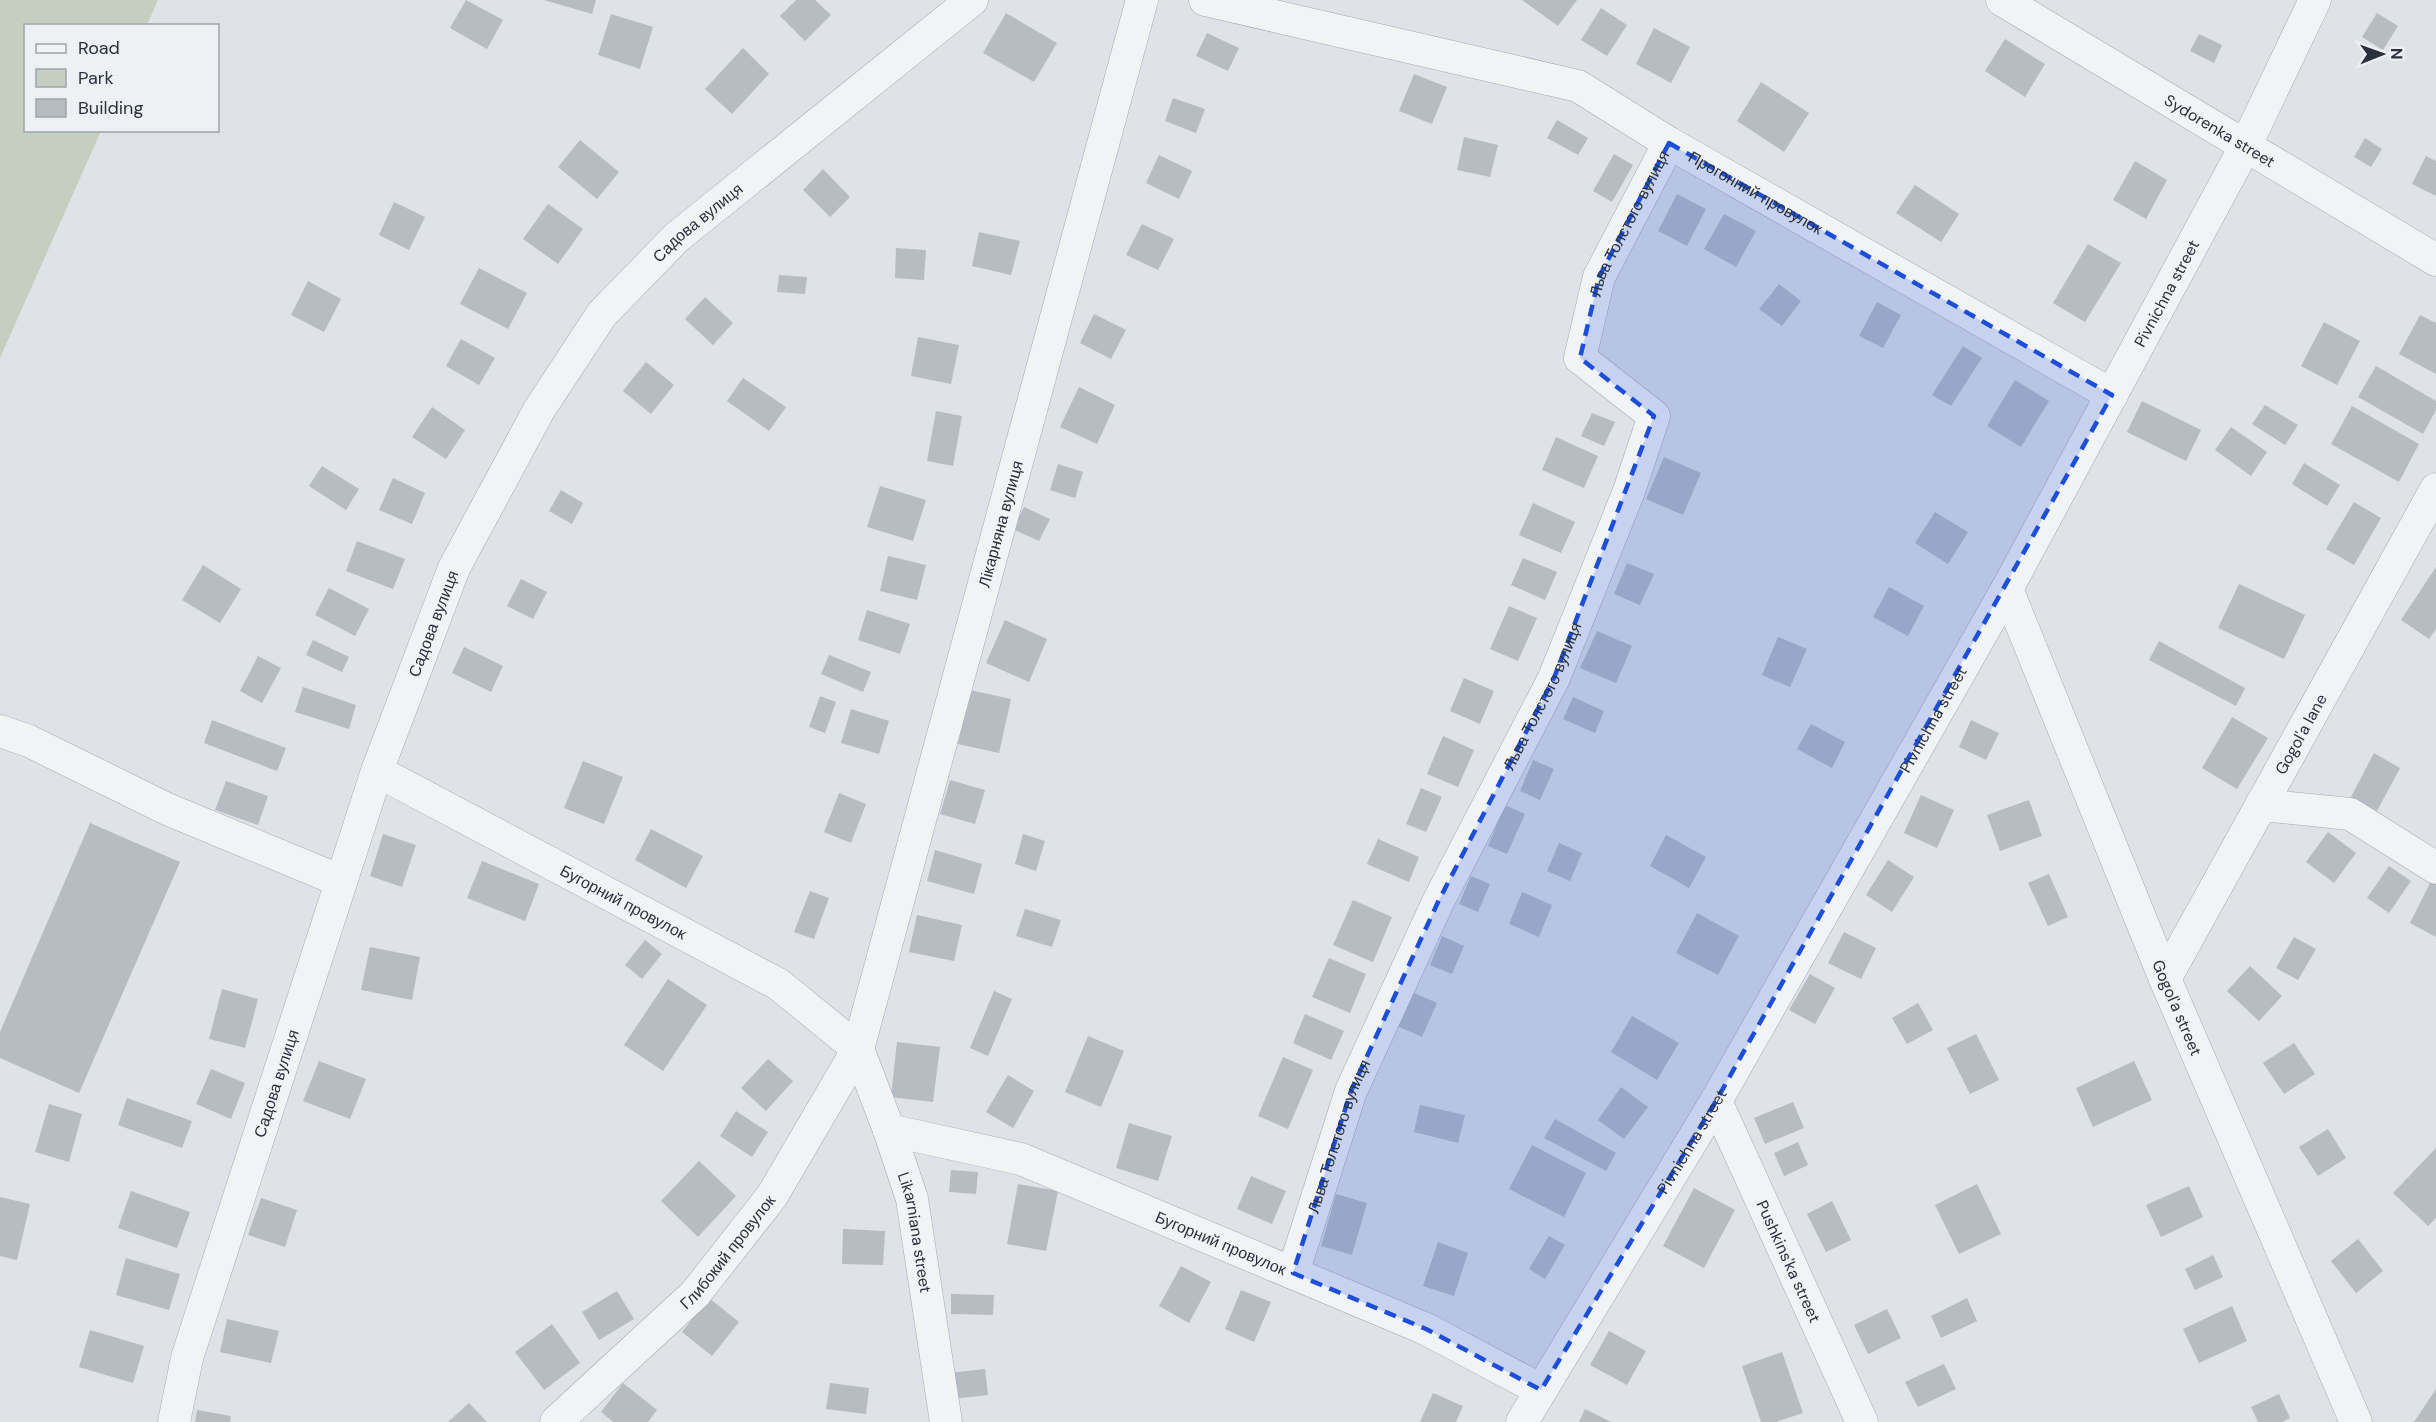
<svg xmlns="http://www.w3.org/2000/svg" width="2436" height="1422" font-family="'DM Sans',sans-serif">
	<rect width="100%" height="100%" fill="#dfe2e6"/>
	<polygon fill="#c5cfc1" points="0,0 158,0 147,25 26,26 26,130 101,131 0,358"/>
	<g fill="#b7bcc3">
		<polygon points="466,0 503,20 487,49 450,28"/>
		<polygon points="544,0 596,0 592,14"/>
		<polygon points="796,0 815,0 831,15 805,41 780,16"/>
		<polygon points="1522,0 1577,0 1558,26"/>
		<polygon points="1601,8 1627,25 1607,56 1581,40"/>
		<polygon points="1006,13 1057,43 1034,82 983,53"/>
		<polygon points="2377,13 2398,26 2383,50 2362,37"/>
		<polygon points="611,14 653,27 640,69 598,55"/>
		<polygon points="1654,28 1690,47 1671,83 1636,64"/>
		<polygon points="1207,33 1239,48 1228,71 1196,56"/>
		<polygon points="2199,34 2222,45 2214,63 2190,51"/>
		<polygon points="2005,39 2045,64 2025,97 1985,71"/>
		<polygon points="743,48 769,74 732,114 705,89"/>
		<polygon points="1414,74 1447,87 1432,124 1399,111"/>
		<polygon points="1761,82 1809,113 1784,152 1737,121"/>
		<polygon points="1173,98 1205,109 1196,133 1165,121"/>
		<polygon points="1557,120 1588,138 1578,155 1547,138"/>
		<polygon points="1464,137 1498,145 1490,177 1457,170"/>
		<polygon points="2365,138 2382,149 2371,167 2354,157"/>
		<polygon points="580,140 619,172 597,199 558,167"/>
		<polygon points="1614,154 1633,165 1612,202 1593,191"/>
		<polygon points="1159,155 1192,171 1179,199 1146,183"/>
		<polygon points="2426,156 2436,161 2436,196 2412,184"/>
		<polygon points="2135,161 2167,180 2146,219 2113,200"/>
		<polygon points="823,169 850,197 830,217 803,190"/>
		<polygon points="1915,185 1959,214 1941,242 1896,213"/>
		<polygon points="1677,194 1706,209 1687,246 1658,231"/>
		<polygon points="394,202 425,217 409,250 379,235"/>
		<polygon points="548,204 583,229 558,264 523,239"/>
		<polygon points="1724,214 1756,231 1736,267 1704,249"/>
		<polygon points="1142,224 1174,239 1158,270 1126,255"/>
		<polygon points="979,232 1020,241 1011,275 972,266"/>
		<polygon points="2088,244 2121,263 2085,322 2053,303"/>
		<polygon points="896,248 926,250 924,280 895,278"/>
		<polygon points="479,268 527,293 508,329 460,304"/>
		<polygon points="779,275 807,277 805,294 777,292"/>
		<polygon points="308,281 341,299 324,332 291,315"/>
		<polygon points="1779,284 1801,301 1782,326 1759,309"/>
		<polygon points="705,297 733,323 713,345 685,319"/>
		<polygon points="1877,302 1901,315 1883,348 1859,336"/>
		<polygon points="1094,314 1126,330 1111,359 1080,343"/>
		<polygon points="2420,315 2436,323 2436,374 2399,354"/>
		<polygon points="2324,322 2360,341 2337,385 2301,366"/>
		<polygon points="918,337 959,345 951,384 911,376"/>
		<polygon points="461,339 495,358 479,385 446,366"/>
		<polygon points="1963,346 1982,358 1951,406 1932,395"/>
		<polygon points="646,362 674,385 651,414 623,391"/>
		<polygon points="2376,366 2436,401 2436,410 2423,434 2358,397"/>
		<polygon points="743,378 786,407 769,431 727,401"/>
		<polygon points="2015,380 2049,401 2021,447 1987,426"/>
		<polygon points="1079,387 1115,405 1097,444 1060,427"/>
		<polygon points="2142,401 2201,430 2186,461 2127,432"/>
		<polygon points="2265,405 2298,425 2285,445 2252,424"/>
		<polygon points="2352,406 2419,444 2399,482 2331,444"/>
		<polygon points="432,407 465,430 446,459 412,437"/>
		<polygon points="936,411 962,416 953,466 927,461"/>
		<polygon points="1592,413 1615,422 1604,446 1581,436"/>
		<polygon points="2231,427 2267,452 2251,476 2215,450"/>
		<polygon points="1556,437 1598,456 1584,488 1542,470"/>
		<polygon points="1664,457 1701,473 1683,515 1646,499"/>
		<polygon points="2304,463 2340,485 2327,506 2292,484"/>
		<polygon points="1058,464 1083,472 1075,498 1050,490"/>
		<polygon points="322,466 359,489 346,510 309,486"/>
		<polygon points="393,478 425,493 412,524 379,510"/>
		<polygon points="880,486 926,500 913,541 867,527"/>
		<polygon points="561,490 583,503 572,524 549,511"/>
		<polygon points="2354,502 2381,518 2354,565 2326,549"/>
		<polygon points="1533,503 1575,522 1561,553 1519,535"/>
		<polygon points="1024,507 1050,519 1039,541 1013,529"/>
		<polygon points="1935,512 1968,532 1948,564 1915,543"/>
		<polygon points="357,541 405,559 393,589 346,571"/>
		<polygon points="888,556 926,565 917,600 880,591"/>
		<polygon points="1523,558 1557,572 1545,600 1511,585"/>
		<polygon points="1627,563 1654,574 1640,605 1614,594"/>
		<polygon points="203,565 241,589 220,623 182,600"/>
		<polygon points="2436,567 2436,629 2429,639 2401,620"/>
		<polygon points="521,579 547,592 533,619 507,606"/>
		<polygon points="2239,584 2305,615 2284,659 2218,628"/>
		<polygon points="1889,587 1924,606 1908,636 1873,617"/>
		<polygon points="329,588 369,609 355,636 315,615"/>
		<polygon points="1509,606 1537,618 1518,661 1490,649"/>
		<polygon points="867,610 910,624 900,654 858,640"/>
		<polygon points="1005,620 1047,639 1029,682 986,663"/>
		<polygon points="1597,631 1632,646 1616,683 1580,668"/>
		<polygon points="1778,637 1807,649 1790,687 1762,675"/>
		<polygon points="313,640 349,657 342,672 306,655"/>
		<polygon points="2159,641 2245,688 2236,706 2149,660"/>
		<polygon points="464,647 503,666 491,692 452,673"/>
		<polygon points="829,655 871,672 863,692 821,674"/>
		<polygon points="258,656 281,668 262,703 240,691"/>
		<polygon points="1464,678 1494,691 1480,724 1450,711"/>
		<polygon points="303,687 356,705 349,729 295,712"/>
		<polygon points="970,690 1011,699 999,753 958,744"/>
		<polygon points="820,696 836,702 825,733 809,727"/>
		<polygon points="1573,697 1604,711 1595,733 1563,719"/>
		<polygon points="851,709 889,721 879,754 841,743"/>
		<polygon points="2232,717 2268,738 2237,789 2202,768"/>
		<polygon points="212,720 286,748 277,771 204,743"/>
		<polygon points="1971,720 1999,733 1986,760 1959,747"/>
		<polygon points="1811,724 1845,742 1832,768 1797,749"/>
		<polygon points="1443,736 1474,750 1458,787 1427,774"/>
		<polygon points="2374,753 2400,768 2377,811 2351,797"/>
		<polygon points="1533,760 1554,769 1540,800 1520,791"/>
		<polygon points="583,761 623,777 604,824 564,808"/>
		<polygon points="950,780 985,790 975,824 940,814"/>
		<polygon points="226,781 268,796 258,825 215,810"/>
		<polygon points="1421,788 1442,797 1426,832 1406,824"/>
		<polygon points="839,793 866,804 851,843 824,832"/>
		<polygon points="1921,795 1954,810 1937,848 1904,833"/>
		<polygon points="2029,800 2042,836 2000,851 1987,815"/>
		<polygon points="1505,805 1525,814 1507,854 1488,846"/>
		<polygon points="90,823 180,862 79,1093 0,1058 0,1032"/>
		<polygon points="651,829 703,856 686,888 635,860"/>
		<polygon points="2328,832 2356,853 2334,883 2306,862"/>
		<polygon points="383,834 416,845 402,887 370,876"/>
		<polygon points="1023,834 1045,841 1036,871 1015,864"/>
		<polygon points="1666,835 1706,857 1689,888 1650,866"/>
		<polygon points="1378,839 1419,857 1409,882 1367,864"/>
		<polygon points="1559,843 1582,853 1570,881 1547,871"/>
		<polygon points="935,850 982,864 974,894 927,881"/>
		<polygon points="1888,860 1914,877 1892,912 1866,895"/>
		<polygon points="482,861 539,884 525,921 467,898"/>
		<polygon points="2389,866 2411,881 2389,913 2367,898"/>
		<polygon points="2049,874 2068,917 2048,926 2028,883"/>
		<polygon points="1471,876 1490,884 1478,912 1459,904"/>
		<polygon points="2431,881 2436,884 2436,937 2410,923"/>
		<polygon points="810,891 829,898 814,939 794,932"/>
		<polygon points="1522,892 1552,905 1539,937 1509,924"/>
		<polygon points="1353,900 1392,917 1373,962 1333,945"/>
		<polygon points="1025,909 1061,920 1052,947 1016,936"/>
		<polygon points="1697,913 1739,936 1718,975 1676,953"/>
		<polygon points="917,915 962,925 954,961 909,952"/>
		<polygon points="1844,932 1876,948 1861,979 1828,963"/>
		<polygon points="1442,936 1464,946 1452,974 1430,965"/>
		<polygon points="2294,937 2316,949 2298,980 2276,968"/>
		<polygon points="645,940 662,954 642,979 625,965"/>
		<polygon points="370,947 420,957 412,1000 361,990"/>
		<polygon points="1329,958 1366,974 1350,1013 1312,997"/>
		<polygon points="2250,966 2282,996 2259,1021 2227,991"/>
		<polygon points="1810,974 1835,988 1815,1024 1789,1010"/>
		<polygon points="668,979 707,1005 663,1071 624,1045"/>
		<polygon points="222,989 258,999 245,1048 209,1039"/>
		<polygon points="994,991 1012,999 988,1056 970,1048"/>
		<polygon points="1412,992 1437,1003 1422,1037 1397,1026"/>
		<polygon points="1918,1003 1933,1030 1907,1044 1892,1018"/>
		<polygon points="1305,1014 1344,1031 1331,1060 1293,1043"/>
		<polygon points="1632,1016 1679,1043 1657,1080 1611,1052"/>
		<polygon points="1976,1034 1999,1080 1970,1094 1947,1048"/>
		<polygon points="1088,1036 1124,1051 1101,1107 1065,1092"/>
		<polygon points="897,1042 940,1047 933,1102 891,1097"/>
		<polygon points="2294,1043 2315,1074 2284,1094 2263,1063"/>
		<polygon points="1283,1057 1313,1070 1288,1129 1258,1116"/>
		<polygon points="768,1059 793,1081 766,1111 741,1088"/>
		<polygon points="319,1061 366,1079 350,1119 303,1101"/>
		<polygon points="2134,1061 2152,1100 2093,1127 2076,1088"/>
		<polygon points="211,1069 245,1083 231,1119 196,1104"/>
		<polygon points="1008,1075 1034,1091 1013,1128 986,1112"/>
		<polygon points="1621,1087 1648,1107 1624,1139 1598,1120"/>
		<polygon points="127,1098 192,1121 182,1148 118,1125"/>
		<polygon points="1793,1102 1804,1128 1765,1144 1754,1118"/>
		<polygon points="49,1104 82,1114 69,1162 35,1152"/>
		<polygon points="1420,1105 1465,1115 1458,1143 1414,1132"/>
		<polygon points="736,1111 768,1132 752,1157 720,1136"/>
		<polygon points="1555,1119 1616,1153 1606,1171 1544,1138"/>
		<polygon points="1129,1123 1172,1136 1158,1181 1116,1168"/>
		<polygon points="2328,1129 2346,1158 2318,1176 2299,1147"/>
		<polygon points="1798,1142 1808,1165 1784,1176 1774,1153"/>
		<polygon points="1532,1145 1586,1173 1564,1217 1509,1189"/>
		<polygon points="2436,1148 2436,1218 2428,1226 2393,1193"/>
		<polygon points="699,1161 736,1196 698,1237 661,1201"/>
		<polygon points="951,1170 978,1172 976,1194 949,1192"/>
		<polygon points="1251,1176 1286,1191 1272,1224 1237,1209"/>
		<polygon points="1018,1184 1058,1191 1046,1251 1007,1244"/>
		<polygon points="1977,1184 2001,1234 1959,1254 1935,1205"/>
		<polygon points="2189,1186 2203,1217 2161,1237 2146,1205"/>
		<polygon points="1694,1188 1735,1210 1704,1268 1663,1246"/>
		<polygon points="131,1191 190,1212 177,1248 118,1228"/>
		<polygon points="1336,1194 1367,1203 1352,1255 1321,1246"/>
		<polygon points="0,1197 30,1204 17,1260 0,1256"/>
		<polygon points="261,1198 297,1210 285,1247 248,1235"/>
		<polygon points="1832,1201 1851,1240 1826,1252 1807,1214"/>
		<polygon points="843,1229 885,1231 883,1265 842,1264"/>
		<polygon points="1549,1236 1565,1245 1545,1279 1529,1269"/>
		<polygon points="2358,1239 2383,1271 2356,1293 2331,1261"/>
		<polygon points="1438,1242 1468,1253 1454,1296 1423,1286"/>
		<polygon points="2213,1255 2223,1277 2195,1290 2185,1269"/>
		<polygon points="126,1258 180,1274 169,1310 116,1295"/>
		<polygon points="1181,1266 1211,1282 1189,1323 1159,1306"/>
		<polygon points="1241,1290 1271,1302 1254,1342 1225,1329"/>
		<polygon points="617,1291 634,1319 599,1340 582,1312"/>
		<polygon points="951,1294 994,1295 993,1315 951,1314"/>
		<polygon points="709,1298 739,1322 712,1356 682,1332"/>
		<polygon points="1967,1298 1977,1321 1941,1338 1931,1316"/>
		<polygon points="2232,1306 2247,1341 2199,1363 2183,1329"/>
		<polygon points="1887,1309 1901,1338 1868,1354 1854,1325"/>
		<polygon points="227,1319 279,1331 271,1363 220,1352"/>
		<polygon points="552,1324 580,1363 544,1390 515,1352"/>
		<polygon points="90,1330 144,1346 133,1383 79,1367"/>
		<polygon points="1609,1331 1646,1351 1627,1385 1590,1365"/>
		<polygon points="1782,1352 1803,1413 1776,1422 1761,1422 1742,1366"/>
		<polygon points="1944,1364 1956,1389 1918,1407 1905,1382"/>
		<polygon points="985,1369 988,1395 952,1399 949,1373"/>
		<polygon points="623,1383 657,1410 648,1422 613,1422 601,1412"/>
		<polygon points="830,1383 869,1388 866,1414 826,1409"/>
		<polygon points="2436,1389 2436,1422 2414,1422"/>
		<polygon points="1433,1393 1463,1406 1456,1422 1420,1422"/>
		<polygon points="2279,1394 2290,1418 2282,1422 2258,1422 2251,1407"/>
		<polygon points="469,1403 487,1422 448,1422"/>
		<polygon points="1585,1409 1611,1422 1579,1422"/>
		<polygon points="197,1410 231,1416 230,1422 195,1422"/>
	</g>
	<g fill="none" stroke-linecap="round" stroke-linejoin="round">
		<g stroke="#a5a9b0" stroke-width="33">
			<g id="minor">
				<path id="s1" d="M1205,0L1578,86L1669,143L2112,395"/>
				<path id="s2" d="M2002,0L2436,260"/>
				<path id="s3" d="M2007,589L2165,979L2356,1422"/>
				<polyline points="0,731 29,741 167,809 341,881"/>
				<path id="s4" d="M377,771L778,984L858,1049L889,1130L912,1199L946,1422"/>
				<polyline points="2261,805 2350,814 2436,868"/>
				<path id="s5" d="M2165,979L2436,489"/>
				<path id="s6" d="M1716,1101L1862,1422"/>
				<path id="s7" d="M889,1130L1021,1159L1426,1329L1541,1390"/>
				<path id="s8" d="M1293,1273L1351,1091L1438,902L1554,678L1629,491L1654,416L1580,358L1599,277L1669,143"/>
				<path id="s9" d="M174,1422L187,1358L377,771L454,568L539,410L602,314L677,237L972,0"/>
				<path id="s10" d="M556,1422L695,1294L772,1196L858,1049L1142,0"/>
				<path id="s11" d="M1522,1422L1716,1101L2007,589L2245,147L2315,0"/>
			</g>
		</g>
		<use href="#minor" stroke="#f1f3f5" stroke-width="32"/>
	</g>
	<path fill="#1d4ed8" fill-opacity="0.2" stroke="#1d4ed8" stroke-width="4.5" stroke-dasharray="12 8" stroke-linejoin="round" d="M1669,143L2112,395L1716,1101L1541,1390L1426,1329L1293,1273L1351,1091L1438,902L1554,678L1654,416L1580,358L1599,277Z"/>
	<g text-anchor="middle" dominant-baseline="central" stroke-width="5" stroke-linejoin="round" paint-order="stroke">
		<g font-size="16" fill="#2a313c" stroke="#eef1f4">
			<text stroke="none"><textPath href="#s2" startOffset="254">Sydorenka street</textPath></text>
			<text stroke="none"><textPath href="#s1" startOffset="590">Прогонний провулок</textPath></text>
			<text stroke="none"><textPath href="#s9" startOffset="1326">Садова вулиця</textPath></text>
			<text stroke="none"><textPath href="#s8" startOffset="1170">Льва Толстого вулиця</textPath></text>
			<text stroke="none"><textPath href="#s11" startOffset="1300">Pivnichna street</textPath></text>
			<text stroke="none"><textPath href="#s10" startOffset="1028">Лікарняна вулиця</textPath></text>
			<text stroke="none"><textPath href="#s9" startOffset="840">Садова вулиця</textPath></text>
			<text stroke="none"><textPath href="#s8" startOffset="630">Льва Толстого вулиця</textPath></text>
			<text stroke="none"><textPath href="#s11" startOffset="814">Pivnichna street</textPath></text>
			<text stroke="none"><textPath href="#s5" startOffset="280">Gogol'a lane</textPath></text>
			<text stroke="none"><textPath href="#s4" startOffset="279">Бугорний провулок</textPath></text>
			<text stroke="none"><textPath href="#s3" startOffset="452">Gogol'a street</textPath></text>
			<text stroke="none"><textPath href="#s9" startOffset="354">Садова вулиця</textPath></text>
			<text stroke="none"><textPath href="#s8" startOffset="144">Льва Толстого вулиця</textPath></text>
			<text stroke="none"><textPath href="#s11" startOffset="328">Pivnichna street</textPath></text>
			<text stroke="none"><textPath href="#s4" startOffset="750">Likarniana street</textPath></text>
			<text stroke="none"><textPath href="#s7" startOffset="352">Бугорний провулок</textPath></text>
			<text stroke="none"><textPath href="#s10" startOffset="242">Глибокий провулок</textPath></text>
			<text stroke="none"><textPath href="#s6" startOffset="176">Pushkins'ka street</textPath></text>
		</g>
	</g>
	<rect x="24" y="24" width="195" height="108" fill="#eef1f4" stroke="#a0a4aa" stroke-width="1.5"/>
	<rect x="36" y="44" width="30" height="9" fill="#f1f3f5" stroke="#a0a4aa" stroke-width="1.5"/>
	<text x="78" y="54" font-size="18" fill="#2a313c">Road</text>
	<rect x="36" y="69" width="30" height="18" fill="#c5cfc1" stroke="#a0a4aa" stroke-width="1.5"/>
	<text x="78" y="84" font-size="18" fill="#2a313c">Park</text>
	<rect x="36" y="99" width="30" height="18" fill="#b7bcc3" stroke="#a0a4aa" stroke-width="1.5"/>
	<text x="78" y="114" font-size="18" fill="#2a313c">Building</text>
	<g transform="translate(2382 54) rotate(89)" stroke="#eef1f4" stroke-width="4.5" paint-order="stroke">
	<path d="M0-4.5L10 22L0 15L-10 22Z" fill="#2a313c"/>
	<text y="-9" font-size="16" font-weight="bold" text-anchor="middle" fill="#2a313c">N</text>
	</g>
</svg>
